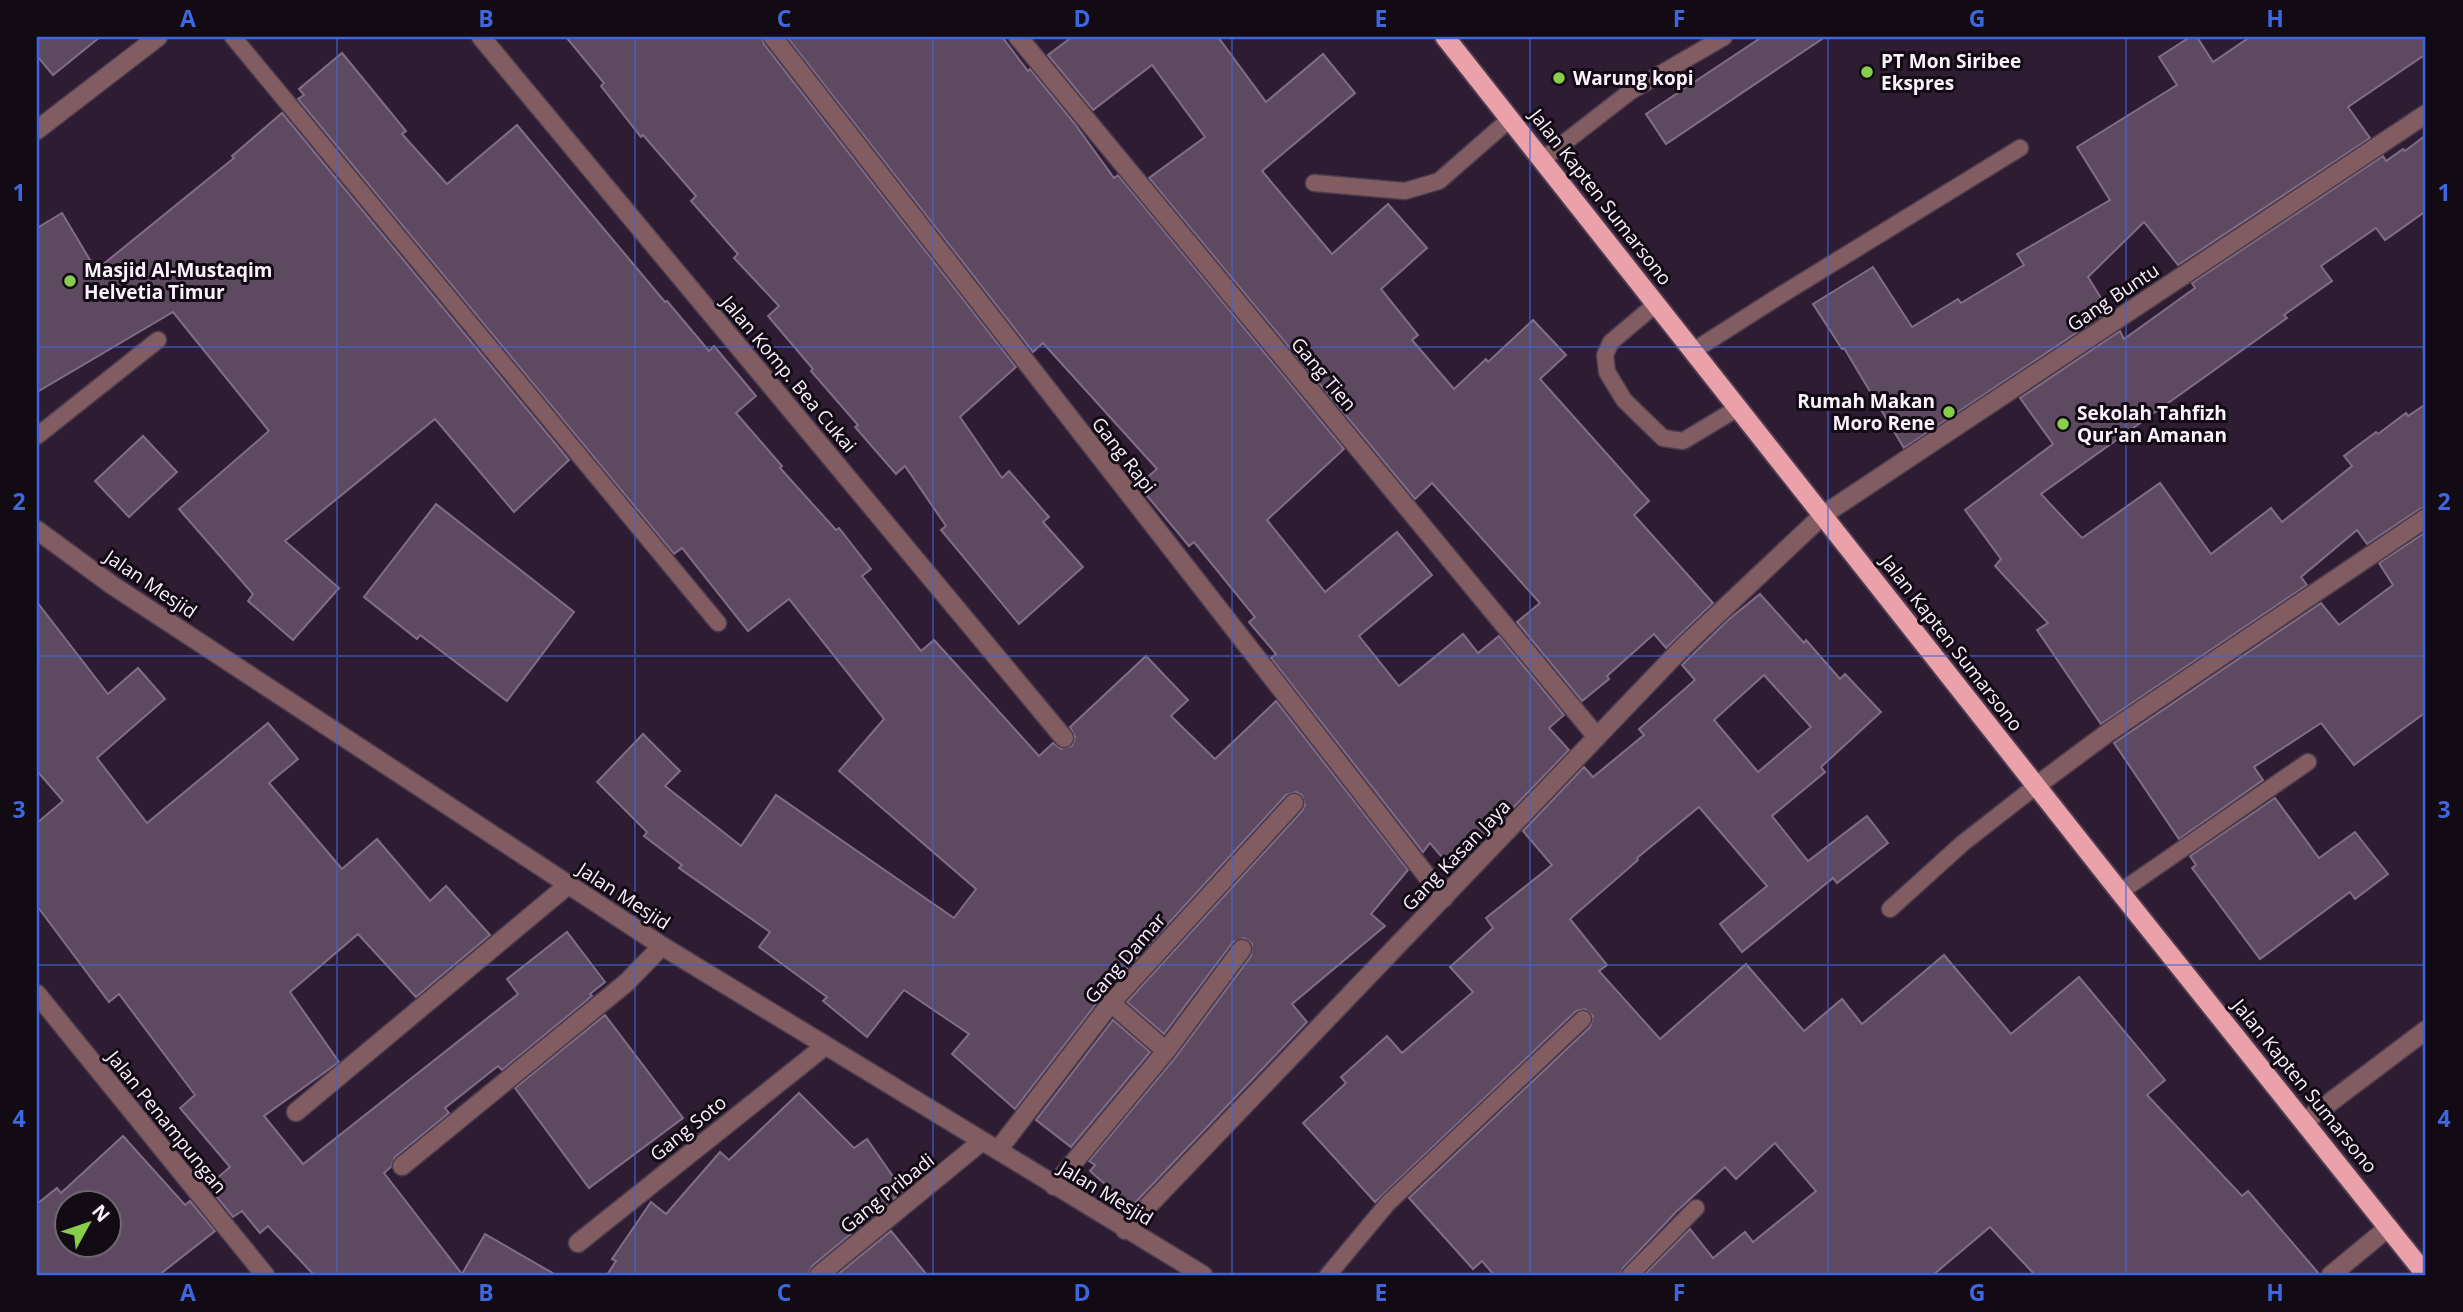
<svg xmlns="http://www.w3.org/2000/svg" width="2463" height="1312" font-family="'Open Sans',sans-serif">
	<rect width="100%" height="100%" fill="#2e1d32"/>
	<g fill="#5d4a61" stroke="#826d86" stroke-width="2" fill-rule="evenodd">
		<polygon points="37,37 100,37 53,75 37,56"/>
		<polygon points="566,37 762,37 764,44 1016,367 960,417 1002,478 1009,471 1049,517 1043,522 1083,567 1019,624 941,530 946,526 905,466 896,474 855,427 858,425 811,371 813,369 768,316 779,306 734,258 738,254 691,201 696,196 643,135 641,137 601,86 604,83"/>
		<polygon points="787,37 1002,37 1028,71 1030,69 1075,124 1114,178 1118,175 1344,449 1267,520 1325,592 1397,532 1432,575 1359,636 1399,686 1463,634 1478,653 1499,636 1564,715 1549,728 1569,750 1453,870 1430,843 1423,852 1271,658 1276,654 1249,622 1255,617 1194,542 1189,546 1138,485 1157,469 1043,343 1033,352"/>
		<polygon points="1072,37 1218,37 1266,102 1323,54 1355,93 1262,171 1332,254 1388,204 1427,248 1381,289 1418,335 1412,340 1454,389 1486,359 1488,362 1533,320 1566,355 1540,379 1649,501 1634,515 1713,603 1666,648 1654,634 1607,676 1609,679 1582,701 1517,622 1540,603 1432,483 1415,499 1149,178 1205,137 1152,65 1093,110 1048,55"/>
		<polygon points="1762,37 1825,37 1666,144 1646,114"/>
		<polygon points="2190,37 2197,37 2213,62 2250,37 2426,37 2426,54 2348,107 2370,138 2178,265 2144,222 2088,277 2109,311 1904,448 1844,348 1842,349 1813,304 1873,267 1912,327 1958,299 1961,303 2024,265 2017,254 2110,200 2077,147 2177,85 2159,57"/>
		<polygon points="342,53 406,131 402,134 447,184 517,125 665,302 667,301 709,351 714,346 756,396 736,413 782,466 780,468 836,530 839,528 871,569 862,576 921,651 934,640 1039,756 1053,743 1061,749 1072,746 1075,737 1070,727 1146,656 1188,700 1171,716 1215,759 1276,701 1408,870 1371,914 1385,926 1292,1004 1307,1022 1131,1207 1090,1171 1095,1165 1089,1161 1175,1058 1251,956 1252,944 1244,938 1233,942 1164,1034 1127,1002 1302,811 1305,805 1302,795 1296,792 1286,795 1103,995 1015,1109 952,1054 969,1034 904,990 867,1037 823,1001 827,997 759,947 770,932 679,868 682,865 644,836 647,832 597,782 643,734 680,771 665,786 741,846 776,795 954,918 976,889 839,771 884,719 789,599 748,631 682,548 674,554 298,99 304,95 299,89"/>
		<polygon points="282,113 569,460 514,512 435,419 285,541 339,588 293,640 248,601 253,594 179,509 269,431 173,312 37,392 37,228 62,213 96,270 234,158 232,156"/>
		<polygon points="2426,135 2426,211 2385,240 2376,228 2321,266 2332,281 2284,315 2287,318 2041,494 2082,538 2160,483 2211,554 2271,508 2282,522 2352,466 2344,456 2376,432 2378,434 2406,413 2408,416 2426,404 2426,507 2420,509 2367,544 2357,530 2301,577 2307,585 2101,724 2037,630 2048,623 1995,566 2001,559 1965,510 2053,444 2020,398 2120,331 2124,339 2195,288 2192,283 2383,156 2386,161 2403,149 2405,151"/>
		<polygon points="143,436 177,472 129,517 95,481"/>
		<polygon points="436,504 574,612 507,701 420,635 417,639 364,597"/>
		<polygon points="2426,532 2426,712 2354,765 2321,723 2254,767 2263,780 2179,839 2114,743 2321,603 2339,625 2393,585 2379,563"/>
		<path d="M1760,594L1804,643L1806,640L1840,679L1845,674L1881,712L1821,767L1825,772L1772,816L1808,861L1867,816L1888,843L1837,883L1833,878L1742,952L1720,924L1767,886L1699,807L1637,858L1638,860L1570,919L1607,965L1599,971L1660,1039L1746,964L1804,1031L1842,999L1862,1024L1944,955L2011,1034L2079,977L2165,1080L2147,1095L2242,1196L2248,1191L2320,1275H2035L1990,1227L1933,1275H1644L1690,1229L1713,1258L1745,1232L1753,1242L1816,1191L1775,1143L1736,1179L1725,1167L1676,1212L1623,1268L1620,1275H1494L1482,1261L1473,1269L1409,1198L1590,1027L1593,1016L1585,1009L1576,1011L1375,1202L1303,1123L1346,1083L1341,1077L1387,1036L1402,1053L1473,992L1450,967L1493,928L1486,918L1552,865L1523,831L1584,767L1593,777L1644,735L1639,729L1695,680L1682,665L1728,620ZM1764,675L1811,727L1758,772L1714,720Z"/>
		<polygon points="37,602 108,694 138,668 165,699 97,758 147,823 268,723 298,759 269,783 342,869 377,839 430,901 446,886 490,935 416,997 358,934 290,992 339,1062 264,1116 303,1164 518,994 507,979 567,932 605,982 590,994 592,996 502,1070 498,1066 445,1108 449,1113 395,1157 391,1167 384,1173 462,1274 485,1234 556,1275 314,1275 268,1226 260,1233 242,1211 233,1217 208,1186 230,1167 180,1108 195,1095 119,994 109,1002 37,906 37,823 63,801 37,771"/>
		<polygon points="2275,798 2319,858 2355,832 2388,874 2355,899 2350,892 2260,959 2192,868 2196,865 2190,856"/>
		<polygon points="605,1015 683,1118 589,1188 515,1088"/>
		<polygon points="1113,1020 1150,1052 1071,1147 1036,1120"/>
		<polygon points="799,1093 854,1148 867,1139 903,1191 812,1266 808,1275 607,1275 616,1261 612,1259 651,1202 666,1214 720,1152 729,1160"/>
		<path d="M123,1136L185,1205L190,1201L215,1231L159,1275H37V1204L57,1188L61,1193ZM66,1203H108V1245H66Z"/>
		<polygon points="891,1231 927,1275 837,1275"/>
	</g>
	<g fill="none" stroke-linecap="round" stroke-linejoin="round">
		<g stroke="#4b3b4f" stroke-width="19">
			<g id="service">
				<polyline points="233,37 718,623"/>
				<polyline points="1542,160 1631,91 1724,37"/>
				<polyline points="1314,183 1405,191 1439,181 1510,119"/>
				<polyline points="1656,304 1611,342 1605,355 1607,372 1624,400 1663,438 1683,441 1738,408"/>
				<polyline points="1693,351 1781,295 2020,148"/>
				<polyline points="37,436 158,340"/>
				<polyline points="2120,892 2308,762"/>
				<polyline points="1890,909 1963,843 2036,786"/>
				<polyline points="1328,1275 1388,1203 1583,1019"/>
				<polyline points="1630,1275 1696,1208"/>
			</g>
		</g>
		<g stroke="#4b3b4f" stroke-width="21">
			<g id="minor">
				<polyline points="481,37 1064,738"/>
				<polyline points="773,37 1444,898"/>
				<polyline points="1018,37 1597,737"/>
				<polyline points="37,530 112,585 662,946 1203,1275"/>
				<polyline points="2036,786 2106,734 2426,518"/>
				<polyline points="37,994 265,1275"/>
				<polyline points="1111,1003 1166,1051"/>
				<polyline points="296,1112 568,885"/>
				<polyline points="2304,1122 2426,1030"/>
				<polyline points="998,1150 1111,1003 1294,803"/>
				<polyline points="402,1166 626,983 662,946"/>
				<polyline points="1054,1186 1166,1051 1242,949"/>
				<polyline points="1125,1230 1683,647 1823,515 2426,114"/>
				<polyline points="578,1243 825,1046"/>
				<polyline points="819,1275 981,1142"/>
				<polyline points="2331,1275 2389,1227"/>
			</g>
		</g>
		<g stroke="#4b3b4f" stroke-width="21">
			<polyline id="tertiary" points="37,130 158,37"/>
		</g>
		<g stroke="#4b3b4f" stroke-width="23">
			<polyline id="trunk" points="1445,37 2120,892 2426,1275"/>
		</g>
		<use href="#service" stroke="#815c60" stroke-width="16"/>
		<use href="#minor" stroke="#815c60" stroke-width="18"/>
		<use href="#tertiary" stroke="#815c60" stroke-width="18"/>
		<use href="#trunk" stroke="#eba1aa" stroke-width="19"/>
	</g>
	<path fill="none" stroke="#3e66de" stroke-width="2" stroke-opacity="0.55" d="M337,37V1275M635,37V1275M933,37V1275M1232,37V1275M1530,37V1275M1828,37V1275M2126,37V1275M37,347H2426M37,656H2426M37,965H2426"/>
	<g fill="#87cf4a" stroke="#120b14" stroke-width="2.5">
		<circle cx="1867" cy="72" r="7"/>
		<circle cx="1559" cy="78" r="7"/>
		<circle cx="70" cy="281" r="7"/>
		<circle cx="1949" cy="412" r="7"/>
		<circle cx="2063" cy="424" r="7"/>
	</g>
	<g text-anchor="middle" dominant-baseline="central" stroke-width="6" stroke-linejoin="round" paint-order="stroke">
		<g font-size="19" font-weight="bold" fill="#fcf1ff" stroke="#120b14" text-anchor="start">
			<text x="1881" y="61">PT Mon Siribee<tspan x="1881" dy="22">Ekspres</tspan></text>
			<text x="1573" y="78">Warung kopi</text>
			<text x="84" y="270">Masjid Al-Mustaqim<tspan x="84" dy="22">Helvetia Timur</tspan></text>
			<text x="1935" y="401" text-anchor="end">Rumah Makan<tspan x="1935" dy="22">Moro Rene</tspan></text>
			<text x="2077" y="413">Sekolah Tahfizh<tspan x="2077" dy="22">Qur'an Amanan</tspan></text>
		</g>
		<g font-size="19" fill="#fcf1ff" stroke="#120b14">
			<text transform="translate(1601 197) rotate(52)">Jalan Kapten Sumarsono</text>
			<text transform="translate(2113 297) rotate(-34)">Gang Buntu</text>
			<text transform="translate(789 374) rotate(50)">Jalan Komp. Bea Cukai</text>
			<text transform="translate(1324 374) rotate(50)">Gang Tien</text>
			<text transform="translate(1124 455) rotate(52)">Gang Rapi</text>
			<text transform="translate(151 584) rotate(34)">Jalan Mesjid</text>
			<text transform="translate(1952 643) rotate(52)">Jalan Kapten Sumarsono</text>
			<text transform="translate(1456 855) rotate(-46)">Gang Kasan Jaya</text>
			<text transform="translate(624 896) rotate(33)">Jalan Mesjid</text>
			<text transform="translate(1125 958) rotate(-49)">Gang Damar</text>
			<text transform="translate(2305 1086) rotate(51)">Jalan Kapten Sumarsono</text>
			<text transform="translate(167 1122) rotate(51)">Jalan Penampungan</text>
			<text transform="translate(688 1128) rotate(-39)">Gang Soto</text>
			<text transform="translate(887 1193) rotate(-39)">Gang Pribadi</text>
			<text transform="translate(1106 1193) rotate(31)">Jalan Mesjid</text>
		</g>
	</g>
	<rect width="2463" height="1312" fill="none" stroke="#120b14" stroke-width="77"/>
	<g transform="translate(88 1224) rotate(50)"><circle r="33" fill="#120b14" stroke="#706772" stroke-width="2"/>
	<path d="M0-5L12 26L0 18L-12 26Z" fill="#87cf4a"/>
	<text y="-10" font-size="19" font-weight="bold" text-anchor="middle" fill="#fcf1ff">N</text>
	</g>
	<rect x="38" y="38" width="2386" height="1236" fill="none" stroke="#3e66de" stroke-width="2.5"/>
	<g font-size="23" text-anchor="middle" font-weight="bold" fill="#3e66de">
		<text x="188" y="27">A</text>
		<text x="486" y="27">B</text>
		<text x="784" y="27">C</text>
		<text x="1082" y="27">D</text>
		<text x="1381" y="27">E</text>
		<text x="1679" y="27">F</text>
		<text x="1977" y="27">G</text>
		<text x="2275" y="27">H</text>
		<text x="19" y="201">1</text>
		<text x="2444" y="201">1</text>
		<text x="19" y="510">2</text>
		<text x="2444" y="510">2</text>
		<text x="19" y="818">3</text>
		<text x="2444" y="818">3</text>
		<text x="19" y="1127">4</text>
		<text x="2444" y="1127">4</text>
		<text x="188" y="1301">A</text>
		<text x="486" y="1301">B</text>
		<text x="784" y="1301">C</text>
		<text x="1082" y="1301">D</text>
		<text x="1381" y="1301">E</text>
		<text x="1679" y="1301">F</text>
		<text x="1977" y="1301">G</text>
		<text x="2275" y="1301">H</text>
	</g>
</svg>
